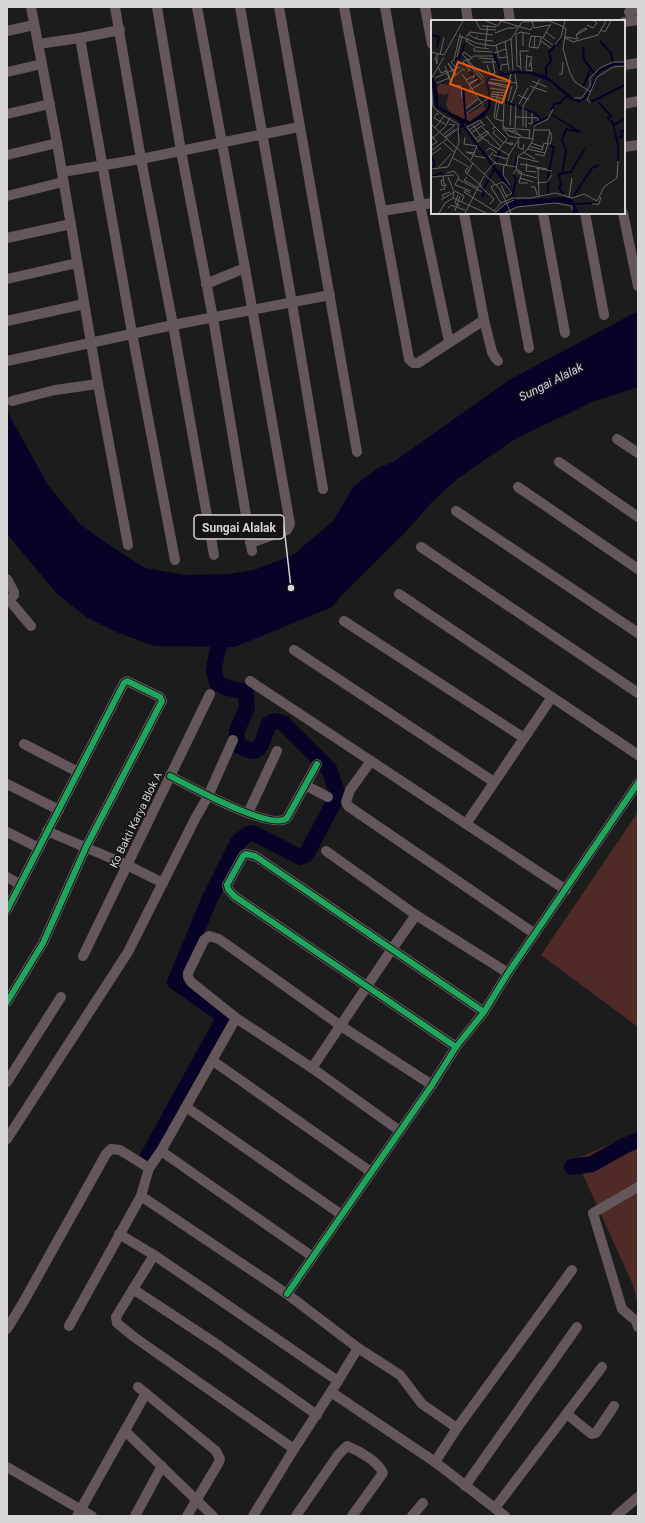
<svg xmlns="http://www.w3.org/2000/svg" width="645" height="1523" font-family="Roboto,sans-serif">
	<rect width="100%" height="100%" fill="#1d1c1d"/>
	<g fill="#502a27">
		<polygon points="638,812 638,1027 541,955"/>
		<polygon points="638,1132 638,1305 633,1285 576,1159"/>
	</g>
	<polygon fill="#070326" points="638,311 638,387 592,402 515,439 457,479 432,502 404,534 342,595 332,607 235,647 154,646 116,632 86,617 57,594 7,534 7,411 48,485 80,524 106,543 145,568 186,575 229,574 254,570 293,555 333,521 354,486 378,468 395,461 509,380"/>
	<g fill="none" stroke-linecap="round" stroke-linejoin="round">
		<g stroke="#070326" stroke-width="16">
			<path d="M148,1156L222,1022V1016L220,1013L175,982L210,898L238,842L248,834L253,833L300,857L306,855L334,802L337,792L329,769L283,723L275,721L269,724C265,731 263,751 252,751C248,750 243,747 239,746L237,742V730L247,708L246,694L243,691L227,688L217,683L214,670L218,647L228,628"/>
			<polyline points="572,1167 592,1164 624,1146 638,1140"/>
		</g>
		<g stroke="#64575b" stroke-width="10">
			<polyline points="31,7 57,143 98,384 128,545"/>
			<polyline points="115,7 141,159 173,325 214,555"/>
			<polyline points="157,7 181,151 213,318 252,551"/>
			<polyline points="197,7 245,268 290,524 287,530 250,543"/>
			<polyline points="240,7 292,303 323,489"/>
			<polyline points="279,7 357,452"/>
			<polyline points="344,7 409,359 413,363 418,363 484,320"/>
			<polyline points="385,7 420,205 449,342"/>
			<polyline points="425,7 432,44"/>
			<polyline points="466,7 468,21"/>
			<polyline points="508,7 510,21"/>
			<polyline points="629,12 638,9"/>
			<polyline points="624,22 638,20"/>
			<polyline points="7,31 34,25"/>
			<polyline points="80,38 132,333 175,560"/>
			<polyline points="38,44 80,38 120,30"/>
			<polyline points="624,65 638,63"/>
			<polyline points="7,72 42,64"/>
			<polyline points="624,104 638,101"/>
			<polyline points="7,114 50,104"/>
			<polyline points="624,147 638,145"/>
			<polyline points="7,155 57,143"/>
			<polyline points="62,172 141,159 299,127"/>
			<polyline points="7,196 63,182"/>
			<polyline points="382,211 432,203"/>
			<polyline points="464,213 484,320 492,352 496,359 498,361"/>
			<polyline points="504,213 529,348"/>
			<polyline points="543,213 565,333"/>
			<polyline points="585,213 604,315"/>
			<polyline points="623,213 638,286"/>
			<polyline points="7,238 71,224"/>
			<polyline points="7,279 77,263"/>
			<polyline points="206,284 245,268"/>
			<polyline points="7,321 84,304"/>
			<polyline points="7,361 173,325 330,295"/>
			<polyline points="12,401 55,390 98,384"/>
			<polyline points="617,439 638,453"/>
			<polyline points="559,462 638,517"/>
			<polyline points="518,487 638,569"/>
			<polyline points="456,511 638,633"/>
			<polyline points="421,547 638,693"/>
			<polyline points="7,579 14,592 14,595 7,602"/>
			<polyline points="399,594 638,755"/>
			<polyline points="9,600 31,626"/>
			<polyline points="344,621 524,738"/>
			<polyline points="294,650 494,782"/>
			<polyline points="250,681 566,890"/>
			<polyline points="24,744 78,772"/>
			<polyline points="371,761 350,790 346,802 348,806 535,934"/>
			<path d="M170,776C188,785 272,832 287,818L317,764"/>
			<polyline points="7,784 59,810"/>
			<polyline points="305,785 328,797"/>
			<polyline points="248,813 277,751"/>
			<polyline points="466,824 552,697"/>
			<polyline points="47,831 127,865 163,883"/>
			<polyline points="7,832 39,848"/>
			<polyline points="326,851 416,915 508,973"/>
			<polyline points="7,877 19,884"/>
			<polyline points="7,910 124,683 127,681 160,697 162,701 86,847 43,943 7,1002"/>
			<polyline points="83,956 210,694"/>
			<polyline points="456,1047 234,896 228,889 227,885 243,856 246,854 255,856 484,1012"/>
			<polyline points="213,1061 371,1172"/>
			<polyline points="312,1068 392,949 416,915"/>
			<polyline points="7,1082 61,997"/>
			<polyline points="186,1107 342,1215"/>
			<polyline points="400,1131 312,1068 236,1018 191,982 188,977 188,973 204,940 209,936 219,939 341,1026 432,1085"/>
			<polyline points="7,1139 128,952 195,819 208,796 233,740"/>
			<polyline points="161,1151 313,1257"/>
			<polyline points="149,1168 161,1151 236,1018"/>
			<polyline points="638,1187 593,1213 622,1309 636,1321 638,1327"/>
			<polyline points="119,1234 154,1255 204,1289 338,1381"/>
			<polyline points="154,1255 116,1317 117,1323 134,1337 294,1449 338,1381 358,1348"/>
			<polyline points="133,1289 218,1345 317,1415"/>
			<polyline points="287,1294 432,1085 456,1047 484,1012 508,973 638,783"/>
			<polyline points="69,1326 141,1196 287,1294 358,1348 400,1375 422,1404 457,1428"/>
			<polyline points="7,1329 24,1301 106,1154 111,1149 120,1150 149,1168 141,1196"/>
			<polyline points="138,1387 216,1451 220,1459 218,1464 187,1516"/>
			<polyline points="331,1392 435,1462 505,1516"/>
			<polyline points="567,1414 589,1432 592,1434 596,1433 614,1406"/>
			<polyline points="125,1431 213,1516"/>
			<polyline points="435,1462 457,1428 572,1270"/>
			<polyline points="7,1467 92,1516"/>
			<polyline points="465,1486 577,1327"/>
			<polyline points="495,1508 602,1367"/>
			<polyline points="77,1516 146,1393"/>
			<polyline points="135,1516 162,1466"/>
			<polyline points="253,1516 294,1449"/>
			<path d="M296,1516L338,1455L347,1446C360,1451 377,1461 383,1473L352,1516"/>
			<polyline points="412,1516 423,1503"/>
			<polyline points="616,1516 638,1497"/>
		</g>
		<g stroke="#151215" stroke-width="8">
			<g id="cycleway">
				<path d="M170,776C188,785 272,832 287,818L317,764"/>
				<polyline points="7,910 124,683 127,681 160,697 162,701 86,847 43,943 7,1002"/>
				<polyline points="456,1047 234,896 228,889 227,885 243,856 246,854 255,856 484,1012"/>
				<polyline points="287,1294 432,1085 456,1047 484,1012 508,973 638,783"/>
			</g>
		</g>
		<use href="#cycleway" stroke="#20a55d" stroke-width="6"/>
	</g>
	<g text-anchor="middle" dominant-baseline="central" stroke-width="3" stroke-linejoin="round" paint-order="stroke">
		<g font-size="11" fill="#d7d5d7" stroke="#151215">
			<text transform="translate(136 820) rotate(-64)">Ko Bakti Karya Blok A</text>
		</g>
		<g font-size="12" font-style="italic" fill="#c9cef0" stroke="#151215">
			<text transform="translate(551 382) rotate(-27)">Sungai Alalak</text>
		</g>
	</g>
	<g transform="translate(431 20)">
		<rect width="194" height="194" fill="#1d1c1d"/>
		<path d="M9,64L32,66L33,72L40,67L48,80L34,90L38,94L52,85L55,90L39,101L20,94V90L19,93L15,85L18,72L15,75L7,73L6,68Z" fill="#502a27"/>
		<path d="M182,43H194V45H184L169,52L157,77L148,83L136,77L120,62L100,54L83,53L58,59L60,87L54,96L38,105L33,103L34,107L66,149L70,151L86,180L132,177L141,179L147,191V193H141L142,186L130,182L83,187L73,193H65L83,178L82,176L28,101L4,87L0,53L6,67L8,87L39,102L57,88V73L54,61L58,56L86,51L102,52L116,56L142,78L149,80L158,69L168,49Z" fill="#070326"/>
		<path fill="none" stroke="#070326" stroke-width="2" d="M1,15L8,17L6,27M169,21L180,33L182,43M152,27L153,40L164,54M62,32L71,54M22,40L29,37L34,23M38,52L47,59V62H50M115,58V47L120,41L118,32L130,19M32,66L35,102M152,67L159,50M74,82L104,93L110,100M160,82L194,65M167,82L180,96L177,98L182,103L187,125V141M120,91L123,84L129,83L137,75M120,94L149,112L135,109M182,105L194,99M102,112L103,104L117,97M29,114L28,107L33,106M185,118L191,117L190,112L194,110M65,141L70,129M83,149L86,136M0,151L4,143L0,136M131,155L135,130L131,120L135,109M0,157L10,153L14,156M82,173L85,160L83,155M132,174L128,167L130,165L128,154L140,152L154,128M117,175V156L123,127L119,125M52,177V170L64,148M142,177L161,148L168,145M144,184L166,183"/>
		<path fill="none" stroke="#676667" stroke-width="1" d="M45,1L49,9L65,10M55,1L67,6L70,1M70,1L100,10L101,7M101,1L103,8L119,5M120,4L115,12L124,19M156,5L162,8L166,3L163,1M51,6L65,7M154,8L156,9L145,15L149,11ZM170,10L174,12L180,1M115,12L112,18L122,25M64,13L77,8H85L86,5M37,14L45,19L46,16M85,14L86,46L89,47M85,14L90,12L99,14M29,16L45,23L63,26L80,19L91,2L118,1L131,6L135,9L132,29L139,53L144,62L160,72M35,17L39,12L62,15M134,17L147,19L145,15M37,18L35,21L44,27M134,18L142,22L167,15L175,1M46,19L62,21M80,19L82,50M74,21L78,50M109,21L111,17L100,16L98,27L107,28L110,21M110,21L120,28M65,25L68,38L76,37M124,25L130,17L134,1M92,26V12M44,27L58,29M43,28V31L62,32M54,28L57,5M103,28L104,16M0,32L13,35L32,1M63,33L75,29M31,34L53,58M31,34L33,32L41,38M9,35L13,17M96,35L95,50L101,51L100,42M95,36L101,37L98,47M4,37L6,44V34M26,37L31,16M48,38L62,39V43M38,39L36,41L51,60M38,40L43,36H62M51,42H65M17,43L25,54V55H24ZM56,45L59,54L64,53L62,43M14,46L19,58M7,47L10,53L15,51L19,60M26,49L20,42L23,40L29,14M90,50L89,31H98M37,51L39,50L32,42L37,39M70,51V45L77,44M31,54L52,85M128,54H131L132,42M4,58L29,47M0,59L13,37M59,59L85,63M35,60L44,55L42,58M0,61L2,87L13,96L4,108M101,61L116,67M57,62L79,66M78,62L80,54L73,82L72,108L78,116L88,118M6,63L18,58M38,63L47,59L38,65M57,63L78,68M99,66L116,72M59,68L77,71M41,69L53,61M61,72L76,73M60,74L75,76M87,75L98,80M60,76L74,79M31,77L30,66L21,65L19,60L32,49L34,50M69,78L65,99L72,101M143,78H151L159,66V58L169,48L182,42H194M77,81L81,66M80,83L86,67L84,54M160,83L156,80L166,57L182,47L194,46M88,84L97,68M35,89L46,79M95,90V108M36,93L56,79M8,95L6,93L3,98L14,104M55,96L64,107M84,97L107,98V101M65,99L63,97L67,72M97,103L101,104V93M0,104L69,169L80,193M42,105L51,118L58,122M73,106V108L99,110L98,118M79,106L80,85M51,107L70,127L67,129M92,107V86L109,59M84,108L85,85M61,109L64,107L76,119L70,126M74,109L90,116M38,110L51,102M64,110L62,113L73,123M103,110H119M78,111H85L89,116M40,113L52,105M0,115L6,122L1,125M12,115L24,105L18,104M14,117L24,109M34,117L33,124L46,126L40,140M15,118L28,108M44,119L56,111L58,113L47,120M0,120L14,107L19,98M50,120L47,122L36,107L49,100L54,106M88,121L87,127L92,130L93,124M74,122L81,125L82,123H78M13,123L24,133M57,123L78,135M100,123L112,127M116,124L119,112M98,126L112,130M97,129L114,133M111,130L113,123L119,124L121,116L118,110M0,131L16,119M55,131L59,128L66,133M62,132L58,137L65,143M92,132L104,139M104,134L113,136L117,124M0,135L10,128M44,135L35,132L44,133M62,135L76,139M43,136L55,138M87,137L108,142M22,138L36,146M96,143L95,151L105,152M89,144L116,149M73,145L72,155L79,165M38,146L34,152L51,166M75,146L78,135L89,117L102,119M8,147L20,134M105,148L121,151M0,149L17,147L28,123L27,104L13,96M87,149V153L106,158M107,149L108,176M87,151L91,152L88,163H97M16,153L23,151L28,157L24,165M36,154L42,143M82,154L85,150L87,136L96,130L102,120L103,106L117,99L122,89M53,155L63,143L85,147M0,157L23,155M17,157L23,172L22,178M36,157L33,160L47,168M89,158L102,162M27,159L51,172M12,160H10L11,166L16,165M106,163L116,162L121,155M64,164L60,167L70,183M24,165L40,171M65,165L71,162L74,164L81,173L75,176M70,165L76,178M49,166L63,179L59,184M100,167H104L106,175M9,170L14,169L12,156M24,171L33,176L31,181M39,173L34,170L33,172L41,177M27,175L24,183L29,186M41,177L65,192M138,177L141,158M13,179L11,175L19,172M10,180L23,172M161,184H168L170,177M17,188L20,185L34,190M24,191L29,176M63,191L70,183L82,178H100L124,173L141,178L153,174L166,181L173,167L186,158L187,141M65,192L74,184L83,180M8,193L14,183L22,178L55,193M34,193L53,156M74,193L86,187L124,183L141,186V190"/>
		<path fill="#e8590c" fill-opacity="0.15" stroke="#e8590c" stroke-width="2" d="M27,42L79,61L71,83L19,64Z"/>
		<rect width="194" height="194" fill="none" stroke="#d7d5d7" stroke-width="2"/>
	</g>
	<path fill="none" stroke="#d7d5d7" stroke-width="1.5" d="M291 588L284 527"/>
	<circle fill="#d7d5d7" stroke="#151215" stroke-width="1.5" cx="291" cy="588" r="4"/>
	<rect fill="#151215" stroke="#d7d5d7" stroke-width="1.5" x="194" y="515" width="90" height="24" rx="4"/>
	<g font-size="12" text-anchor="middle" font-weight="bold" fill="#d7d5d7">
		<text x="239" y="532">Sungai Alalak</text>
	</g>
	<rect width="645" height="1523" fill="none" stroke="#d7d5d7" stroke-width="16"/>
</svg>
